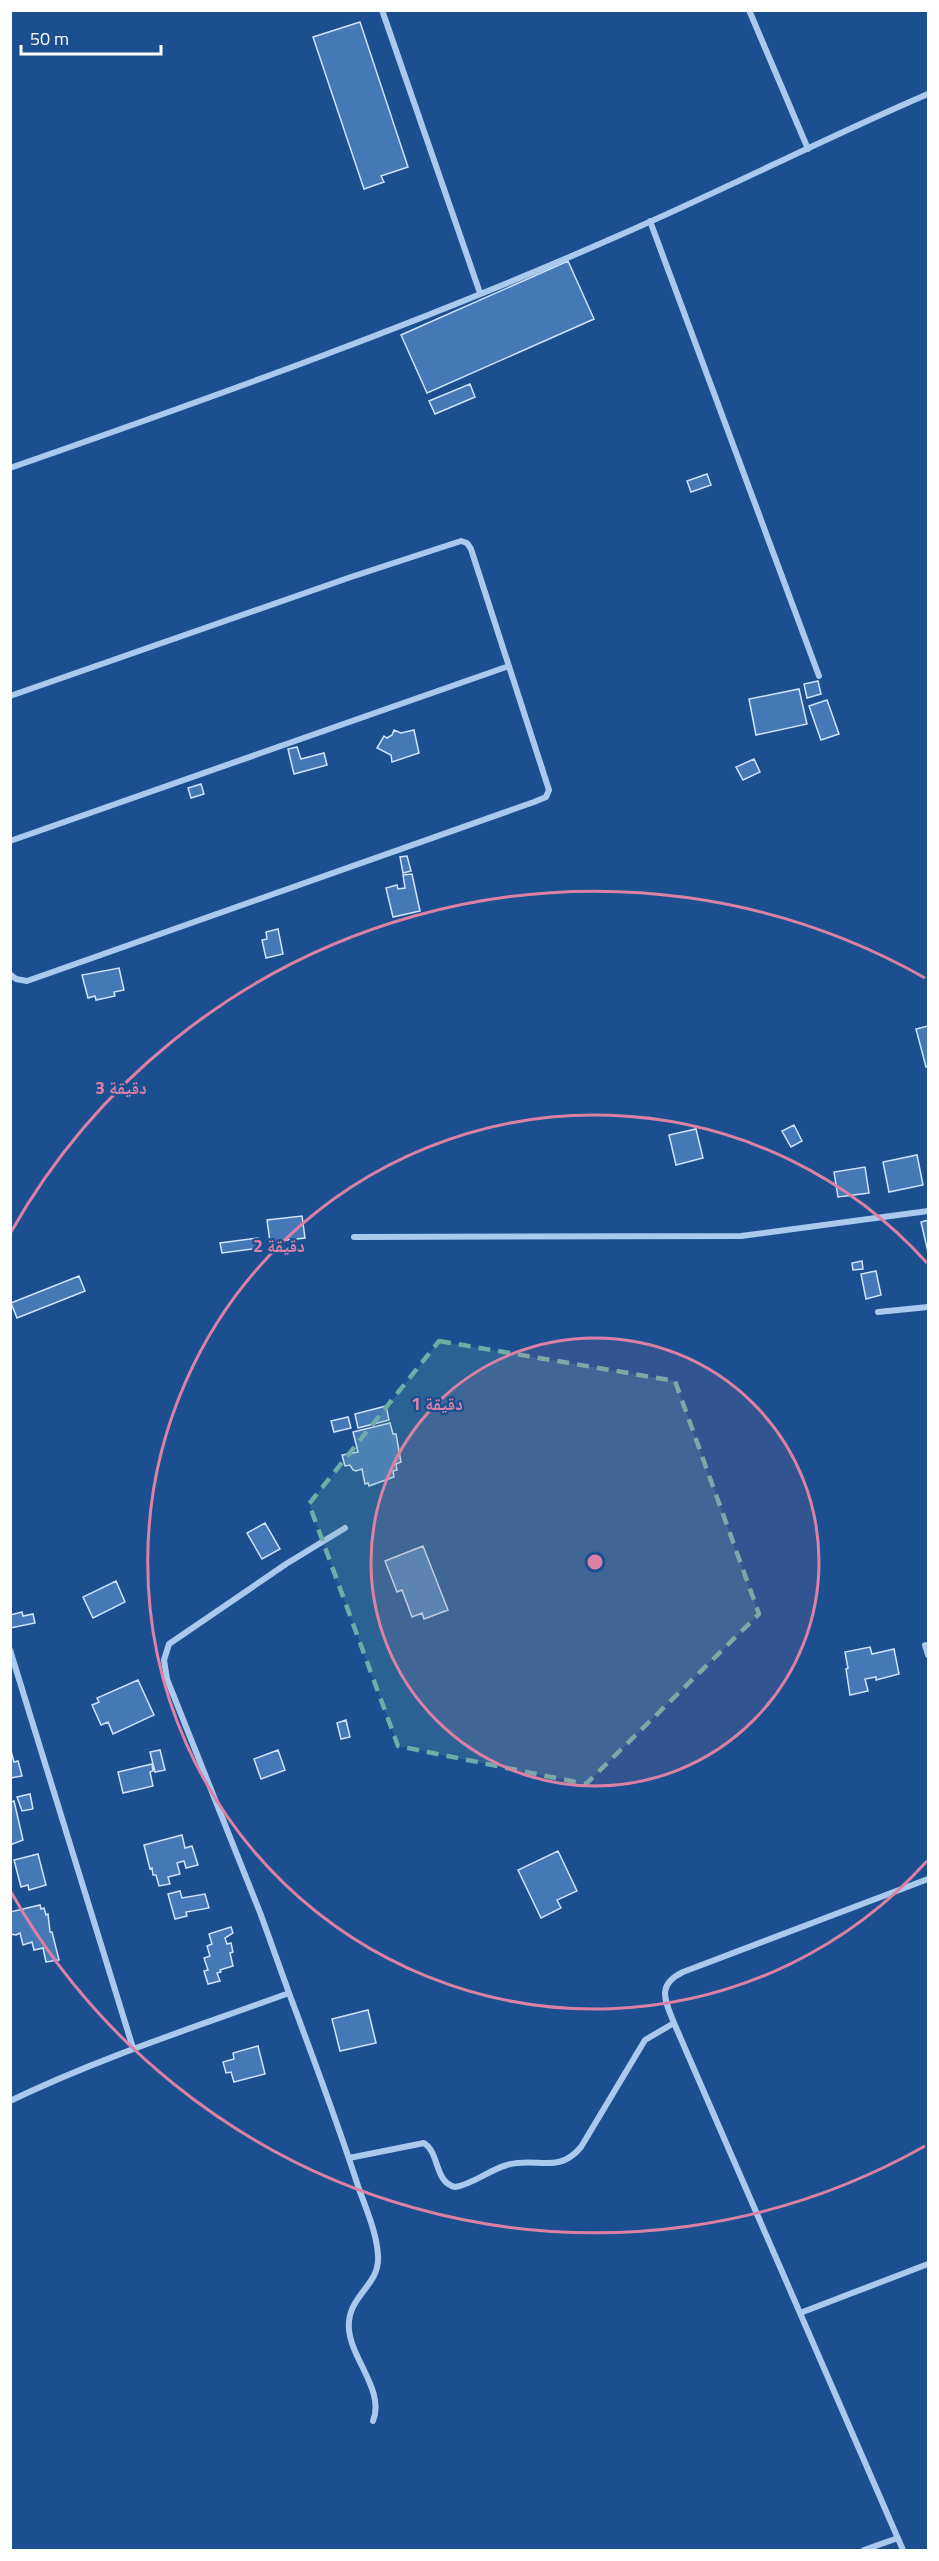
<svg xmlns="http://www.w3.org/2000/svg" width="939" height="2561" font-family="'Titillium Web','Noto Naskh Arabic',sans-serif">
<style>
.building{fill:#4478b7;stroke:#cfe3fa;stroke-width:1.5}
.lines{fill:none;stroke-linecap:round;stroke-linejoin:round}
.minor{stroke:#a9c9ee;stroke-width:6}
.marked{fill:#6fada8;fill-opacity:0.2;stroke:#6fada8;stroke-width:4.5;stroke-dasharray:12 8;stroke-linejoin:round}
.ring{fill:none;stroke:#dd80a5;stroke-width:3}
.centre{fill:#dd80a5;stroke:#1b4f8f;stroke-width:3}
.ring-label{font-size:18px;text-anchor:middle;font-weight:bold;fill:#dd80a5;stroke:#1b4f8f;stroke-width:4.5;stroke-linejoin:round;paint-order:stroke}
</style>
<rect width="100%" height="100%" fill="#1b4f8f"/>
<!-- building -->
<path class="building" d="M 360,22 L 408,167 L 381,176 L 384,182 L 364,189 L 313,37 Z
M 568,261 L 594,319 L 427,393 L 401,335 Z
M 470,384 L 475,397 L 435,414 L 429,401 Z
M 707,474 L 711,485 L 691,492 L 687,481 Z
M 818,681 L 821,694 L 807,698 L 804,684 Z
M 799,689 L 807,724 L 756,735 L 749,699 Z
M 827,700 L 839,734 L 821,740 L 809,706 Z
M 394,730 L 401,733 L 414,730 L 419,753 L 392,762 L 391,755 L 377,748 L 384,736 L 387,738 L 392,735 Z
M 297,747 L 301,759 L 324,753 L 327,765 L 294,774 L 288,749 Z
M 754,759 L 760,772 L 743,780 L 736,767 Z
M 201,784 L 204,794 L 191,798 L 188,788 Z
M 407,856 L 411,871 L 403,873 L 400,857 Z
M 412,874 L 420,911 L 393,917 L 386,888 L 397,885 L 398,889 L 405,888 L 403,875 Z
M 278,929 L 283,954 L 266,958 L 262,940 L 267,939 L 266,932 Z
M 119,968 L 124,990 L 114,992 L 115,996 L 96,1000 L 95,996 L 88,998 L 82,975 Z
M 928,1026 L 928,1066 L 926,1067 L 916,1029 Z
M 794,1125 L 802,1141 L 791,1147 L 782,1131 Z
M 696,1129 L 703,1158 L 676,1165 L 669,1135 Z
M 917,1155 L 923,1185 L 889,1192 L 883,1162 Z
M 865,1167 L 869,1193 L 838,1197 L 834,1172 Z
M 302,1216 L 305,1238 L 270,1242 L 267,1220 Z
M 928,1220 L 928,1252 L 921,1222 Z
M 258,1238 L 260,1248 L 222,1253 L 220,1243 Z
M 862,1261 L 863,1269 L 853,1270 L 852,1263 Z
M 876,1271 L 881,1295 L 866,1299 L 861,1274 Z
M 79,1276 L 85,1291 L 17,1318 L 11,1303 Z
M 386,1406 L 389,1420 L 358,1428 L 355,1414 Z
M 348,1417 L 351,1428 L 334,1432 L 331,1421 Z
M 390,1423 L 393,1434 L 396,1434 L 401,1462 L 396,1464 L 397,1470 L 393,1471 L 394,1477 L 369,1486 L 368,1483 L 365,1484 L 362,1469 L 356,1471 L 353,1470 L 350,1465 L 345,1466 L 342,1455 L 358,1452 L 353,1432 Z
M 265,1523 L 280,1549 L 262,1559 L 247,1533 Z
M 423,1546 L 448,1610 L 424,1619 L 422,1613 L 412,1617 L 402,1590 L 397,1592 L 385,1561 Z
M 116,1581 L 125,1602 L 93,1618 L 83,1597 Z
M 22,1612 L 23,1616 L 33,1614 L 35,1623 L 10,1628 L 10,1615 Z
M 870,1647 L 872,1654 L 894,1649 L 899,1674 L 876,1680 L 876,1677 L 865,1679 L 868,1691 L 850,1695 L 846,1669 L 848,1668 L 845,1652 Z
M 138,1680 L 154,1715 L 113,1734 L 108,1722 L 101,1725 L 92,1705 L 99,1702 L 97,1698 Z
M 346,1720 L 350,1737 L 341,1739 L 337,1723 Z
M 10,1747 L 14,1762 L 18,1761 L 22,1776 L 10,1778 Z
M 160,1750 L 165,1770 L 155,1772 L 150,1752 Z
M 278,1750 L 285,1770 L 261,1779 L 254,1759 Z
M 152,1764 L 153,1771 L 150,1772 L 153,1786 L 123,1793 L 118,1772 Z
M 30,1794 L 33,1809 L 22,1811 L 17,1797 Z
M 14,1801 L 23,1840 L 10,1845 L 10,1802 Z
M 182,1835 L 185,1848 L 192,1846 L 198,1865 L 186,1868 L 184,1861 L 177,1863 L 180,1874 L 168,1877 L 170,1884 L 159,1886 L 156,1875 L 153,1875 L 152,1868 L 150,1869 L 144,1845 Z
M 558,1851 L 577,1891 L 557,1900 L 561,1908 L 541,1918 L 518,1870 Z
M 38,1854 L 46,1885 L 29,1890 L 28,1885 L 21,1887 L 14,1860 Z
M 180,1891 L 182,1898 L 205,1894 L 209,1908 L 186,1912 L 187,1916 L 175,1919 L 168,1894 Z
M 40,1905 L 41,1909 L 44,1908 L 46,1915 L 48,1914 L 50,1932 L 52,1932 L 59,1960 L 46,1962 L 43,1948 L 34,1950 L 32,1942 L 23,1945 L 20,1933 L 16,1935 L 10,1934 L 10,1912 Z
M 231,1927 L 233,1933 L 225,1938 L 227,1944 L 231,1943 L 233,1952 L 230,1953 L 233,1966 L 220,1970 L 221,1972 L 217,1973 L 220,1981 L 208,1984 L 204,1971 L 208,1970 L 204,1958 L 210,1956 L 207,1946 L 212,1944 L 209,1934 Z
M 368,2010 L 376,2043 L 340,2051 L 332,2019 Z
M 258,2046 L 265,2074 L 234,2082 L 231,2072 L 226,2073 L 223,2062 L 234,2059 L 233,2053 Z"/>
<g class="lines">
<!-- minor -->
<path class="minor" d="M 382,10 L 480,293
M 749,10 L 808,149
M 650,221 L 819,676
M 10,468 C 216,396 421,323 620,235 C 724,190 825,138 928,94
M 10,696 L 351,577 L 461,541 L 467,543 L 471,549 L 549,790 L 546,797 L 534,802 L 27,981 L 16,979 L 10,974
M 10,841 L 509,666
M 354,1237 L 741,1236 L 928,1211
M 878,1312 L 928,1307
M 925,1645 L 928,1655
M 10,1650 L 133,2048
M 289,1993 C 313,2057 337,2121 358,2186 C 366,2209 377,2233 378,2256 C 380,2287 346,2295 349,2330 C 352,2360 385,2391 373,2421
M 10,2101 C 101,2057 196,2027 289,1993 L 261,1915 L 167,1679 L 164,1660 L 169,1644 L 286,1564 L 345,1528
M 349,2158 L 424,2143 C 440,2153 434,2182 455,2187 C 473,2184 489,2170 507,2165 C 536,2156 558,2175 581,2147 L 645,2040 L 674,2023
M 800,2313 L 928,2264
M 864,2550 L 898,2538
M 903,2550 L 674,2023 C 665,2000 656,1985 683,1972 L 928,1879"/>
</g>
<!-- marked area -->
<path class="marked" d="M 439,1341 L 675,1381 L 759,1614 L 586,1784 L 398,1746 L 309,1504 Z"/>
<!-- distance rings -->
<circle cx="595" cy="1562" r="224" fill="#dd80a5" fill-opacity=".12"/>
<g class="ring">
<circle cx="595" cy="1562" r="224"/>
<path d="M927 1861A447 447 0 1 1 927 1263"/>
<path d="M925 2146A671 671 0 0 1 11 1892M11 1232A671 671 0 0 1 925 978"/>
</g>
<circle cx="595" cy="1562" r="9" class="centre"/>
<g class="ring-label">
<text x="121" y="1094">3 دقيقة</text>
<text x="279" y="1252">2 دقيقة</text>
<text x="437" y="1410">1 دقيقة</text>
</g>
<!-- border -->
<rect width="939" height="2561" fill="none" stroke="#ffffff" stroke-width="24"/>
<!-- scale -->
<path d="M21 45v9h140v-9" fill="none" stroke="#ffffff" stroke-width="3"/>
<text x="30" y="45" font-size="18" fill="#ffffff" stroke="#1b4f8f" stroke-width="4.5" paint-order="stroke">50 m</text>
</svg>
